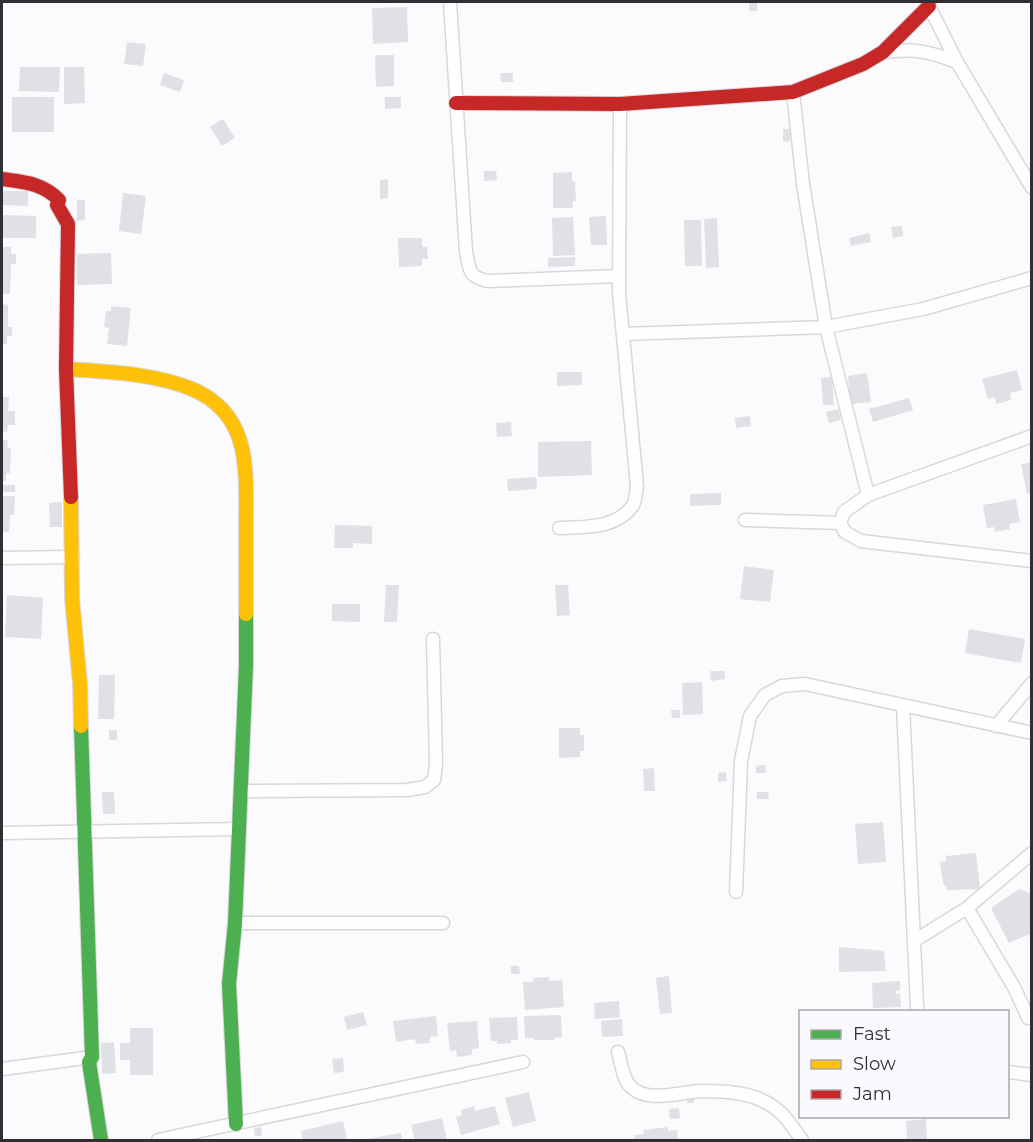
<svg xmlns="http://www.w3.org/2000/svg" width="1033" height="1142" font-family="Montserrat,sans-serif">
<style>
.building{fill:#dfe1e5}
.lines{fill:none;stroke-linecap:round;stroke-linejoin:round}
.street-casing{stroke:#d9d7dc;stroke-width:15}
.fast-casing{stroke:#d9d7dc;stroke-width:16}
.slow-casing{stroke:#d9d7dc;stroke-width:16}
.jam-casing{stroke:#d9d7dc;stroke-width:16}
.street{stroke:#fefeff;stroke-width:12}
.fast{stroke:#4caf50;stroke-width:14}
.slow{stroke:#ffc107;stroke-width:14}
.jam{stroke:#c62828;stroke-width:14}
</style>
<rect width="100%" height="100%" fill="#fbfafc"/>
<!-- building -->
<path class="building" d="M 749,2 L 757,2 L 757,11 L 749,11 Z
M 407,7 L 408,42 L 373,44 L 372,8 Z
M 127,42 L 146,44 L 143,66 L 124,64 Z
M 375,55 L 394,55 L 394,86 L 376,87 Z
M 20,67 L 60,67 L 59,92 L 19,91 Z
M 64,67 L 84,67 L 85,103 L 64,104 Z
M 164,73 L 184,80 L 180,92 L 160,85 Z
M 500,73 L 513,73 L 513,82 L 501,82 Z
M 12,97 L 54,97 L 54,132 L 12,132 Z
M 385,97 L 401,97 L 401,108 L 385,109 Z
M 223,119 L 235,138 L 222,146 L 210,127 Z
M 783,129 L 790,129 L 790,142 L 783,141 Z
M 484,171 L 496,171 L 497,180 L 484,181 Z
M 572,172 L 572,181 L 575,181 L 576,201 L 573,201 L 573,208 L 553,208 L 553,173 Z
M 388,179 L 388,198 L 380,199 L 380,180 Z
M 2,191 L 28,191 L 28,206 L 2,205 Z
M 123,193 L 146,196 L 141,234 L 119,231 Z
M 77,200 L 85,200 L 85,220 L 77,221 Z
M 2,215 L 36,216 L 36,238 L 2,238 Z
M 606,216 L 607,245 L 591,245 L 589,217 Z
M 573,217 L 575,255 L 553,256 L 552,218 Z
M 717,218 L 719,267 L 706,268 L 704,219 Z
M 684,220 L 701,220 L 702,266 L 685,266 Z
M 902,226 L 903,236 L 893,238 L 891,227 Z
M 869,233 L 871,242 L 851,246 L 849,238 Z
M 398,238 L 422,238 L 422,247 L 427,247 L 428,259 L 422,259 L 422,266 L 399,267 Z
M 2,247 L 11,247 L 11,254 L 16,254 L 16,264 L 11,264 L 10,294 L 2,294 Z
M 111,253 L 112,284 L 77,285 L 77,254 Z
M 575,257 L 575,266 L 548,267 L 548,258 Z
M 2,304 L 8,305 L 8,327 L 12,327 L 12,336 L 7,336 L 7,344 L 2,344 Z
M 111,306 L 131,308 L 127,346 L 107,344 L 109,328 L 104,327 L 106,311 L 111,311 Z
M 1017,370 L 1022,390 L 1010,393 L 1011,400 L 996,404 L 995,397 L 988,399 L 982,379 Z
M 557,372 L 582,372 L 582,385 L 557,386 Z
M 867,373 L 871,402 L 851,404 L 848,376 Z
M 832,377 L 834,405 L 823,405 L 821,378 Z
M 2,397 L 9,397 L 8,411 L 15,411 L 15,425 L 8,425 L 7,432 L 2,431 Z
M 909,398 L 913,410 L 873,422 L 869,409 Z
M 838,409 L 841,420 L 829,423 L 826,412 Z
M 750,416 L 751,426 L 736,428 L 735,418 Z
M 511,422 L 512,436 L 497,437 L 496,423 Z
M 2,440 L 8,440 L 7,447 L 11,448 L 10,473 L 6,473 L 6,481 L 2,481 Z
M 591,441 L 592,475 L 538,477 L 538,442 Z
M 1032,462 L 1032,493 L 1027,494 L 1021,464 Z
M 536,477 L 537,489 L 508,491 L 507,479 Z
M 2,485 L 15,485 L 15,492 L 2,492 Z
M 721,493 L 721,505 L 690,506 L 690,494 Z
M 2,496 L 15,496 L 14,515 L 10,515 L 9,532 L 2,532 Z
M 1016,499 L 1020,522 L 1009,524 L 1010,529 L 995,532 L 994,527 L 987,528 L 983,505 Z
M 62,502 L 62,527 L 50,527 L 49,503 Z
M 335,525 L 372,526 L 372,544 L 353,543 L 353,548 L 334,548 Z
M 744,566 L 774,570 L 770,602 L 740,599 Z
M 386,585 L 399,585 L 397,622 L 384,622 Z
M 555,585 L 568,585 L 570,615 L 557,616 Z
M 7,595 L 43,598 L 41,639 L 5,637 Z
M 332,604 L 360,604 L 360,622 L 332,621 Z
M 969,629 L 1025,639 L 1021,663 L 965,653 Z
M 710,671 L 725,671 L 725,679 L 711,681 Z
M 99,675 L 115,675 L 114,719 L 98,719 Z
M 702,682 L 703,714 L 683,715 L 682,683 Z
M 671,710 L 680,710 L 680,718 L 672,718 Z
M 559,728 L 580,728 L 580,735 L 584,735 L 584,751 L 580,751 L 580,757 L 559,758 Z
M 109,730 L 117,730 L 117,740 L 109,740 Z
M 765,765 L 766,773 L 756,773 L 756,766 Z
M 654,768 L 655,791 L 644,791 L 643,769 Z
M 726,772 L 727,781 L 718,782 L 718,773 Z
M 102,792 L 114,792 L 115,814 L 103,814 Z
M 757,792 L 768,792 L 769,799 L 757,799 Z
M 883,822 L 886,862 L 858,864 L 855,824 Z
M 976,853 L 980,889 L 948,890 L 943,883 L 940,862 L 946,861 L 946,856 Z
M 1019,889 L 1032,894 L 1032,933 L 1009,943 L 991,908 Z
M 839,947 L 884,951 L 886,971 L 839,972 Z
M 511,966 L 519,966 L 520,974 L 511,974 Z
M 669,976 L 672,1013 L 660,1014 L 656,978 Z
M 549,977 L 549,981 L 562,980 L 564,1007 L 525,1010 L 523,982 L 533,982 L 533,978 Z
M 900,981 L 900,990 L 896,991 L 896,994 L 900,994 L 901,1007 L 873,1008 L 872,983 Z
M 619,1001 L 620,1017 L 595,1019 L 594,1003 Z
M 363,1012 L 367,1025 L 347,1030 L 344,1017 Z
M 561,1015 L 562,1037 L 554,1038 L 554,1040 L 534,1040 L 534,1038 L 525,1038 L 524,1016 Z
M 436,1016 L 438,1036 L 430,1037 L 430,1043 L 416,1044 L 415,1039 L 396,1042 L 393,1021 Z
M 517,1017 L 518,1040 L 511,1040 L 511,1043 L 497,1044 L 497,1041 L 491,1041 L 489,1018 Z
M 622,1019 L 623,1036 L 602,1037 L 601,1021 Z
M 477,1021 L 479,1048 L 472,1049 L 472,1055 L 457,1057 L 456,1050 L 450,1051 L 447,1023 Z
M 130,1028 L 153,1028 L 153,1075 L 130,1075 L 130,1060 L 120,1060 L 120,1043 L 130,1043 Z
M 114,1042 L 116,1073 L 102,1074 L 101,1043 Z
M 343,1058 L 344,1072 L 334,1073 L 332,1059 Z
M 529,1092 L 536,1121 L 513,1127 L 505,1098 Z
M 687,1095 L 694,1095 L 694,1103 L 687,1103 Z
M 474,1106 L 475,1111 L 495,1106 L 500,1124 L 461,1135 L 456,1117 L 462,1115 L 461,1110 Z
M 679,1108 L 680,1118 L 670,1119 L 669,1109 Z
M 442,1118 L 447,1140 L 415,1140 L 411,1125 Z
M 926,1119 L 927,1140 L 907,1140 L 906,1121 Z
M 343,1121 L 347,1140 L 303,1140 L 301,1131 Z
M 261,1127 L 262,1136 L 255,1136 L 254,1128 Z
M 668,1127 L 668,1131 L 677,1130 L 678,1140 L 635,1140 L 634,1135 L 644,1134 L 643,1130 Z
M 401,1133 L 402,1140 L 365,1140 L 365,1139 Z"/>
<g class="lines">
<!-- street casing -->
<g class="street-casing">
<path id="street" d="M 450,2 L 466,252 C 470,270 468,277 488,281 L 619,276
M 929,2 L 929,6 L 957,62 L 1032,188
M 883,52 C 915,48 927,51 957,62
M 793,92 L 803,184 L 826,327 L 868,495
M 624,334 L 826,327 L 923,309 L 1032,278
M 1032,436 L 868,495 L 844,512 L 840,523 L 845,532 L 861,541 L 1032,561
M 745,520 L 840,523
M 559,528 C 584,527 617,529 633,505 C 636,500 636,492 637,486 L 619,293 L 620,104
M 2,558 L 73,557
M 903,706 L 917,1006 L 918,1012
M 996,726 L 1032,683
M 241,791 L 407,790 L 425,787 L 434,780 L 436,764 L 433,639
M 2,833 L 239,829
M 736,892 L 741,761 L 750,716 L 765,695 L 782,686 L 805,684 L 1032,733
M 235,923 L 443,923
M 914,941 L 967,908
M 1028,1018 L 1015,989 L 967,908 L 1032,853
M 618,1052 C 621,1062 623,1079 630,1086 C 647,1104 679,1092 701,1091 C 725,1091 752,1092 772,1106 C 785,1114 793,1128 802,1140
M 2,1069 L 92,1057
M 1008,1072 L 1032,1075
M 158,1140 L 523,1062"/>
</g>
<!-- fast casing -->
<g class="fast-casing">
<path id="fast" d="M 81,726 L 92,1057 L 89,1062 L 101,1140
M 236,1124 L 229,984 L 235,923 L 246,666 L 246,614"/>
</g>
<!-- slow casing -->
<g class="slow-casing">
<path id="slow" d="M 66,369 C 108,372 152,373 192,389 C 251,414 246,469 246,522 C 246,553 246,583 246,614
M 71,497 L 72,598 L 80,684 L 81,726"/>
</g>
<!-- jam casing -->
<g class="jam-casing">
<path id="jam" d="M 456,103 L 620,104 L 793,92 L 863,64 L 883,52 L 929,6
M 2,179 C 24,182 43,183 59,200 L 57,205 L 68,224 L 66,369 L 71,497"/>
</g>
<!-- street -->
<use href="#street" class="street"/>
<!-- fast -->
<use href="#fast" class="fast"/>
<!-- slow -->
<use href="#slow" class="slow"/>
<!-- jam -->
<use href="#jam" class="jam"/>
</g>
<!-- border -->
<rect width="1033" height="1142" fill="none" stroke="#312e36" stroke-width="6"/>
<!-- legend -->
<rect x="799" y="1010" width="210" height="108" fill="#faf9fd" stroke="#aaa8ad" stroke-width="1.5"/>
<rect x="811" y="1030" width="30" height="9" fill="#4caf50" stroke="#aaa8ad" stroke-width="1.5"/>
<text x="853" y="1040" font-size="18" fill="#312e36">Fast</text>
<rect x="811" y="1060" width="30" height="9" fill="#ffc107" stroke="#aaa8ad" stroke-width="1.5"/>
<text x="853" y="1070" font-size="18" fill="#312e36">Slow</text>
<rect x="811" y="1090" width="30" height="9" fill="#c62828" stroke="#aaa8ad" stroke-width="1.5"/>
<text x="853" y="1100" font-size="18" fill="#312e36">Jam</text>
</svg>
